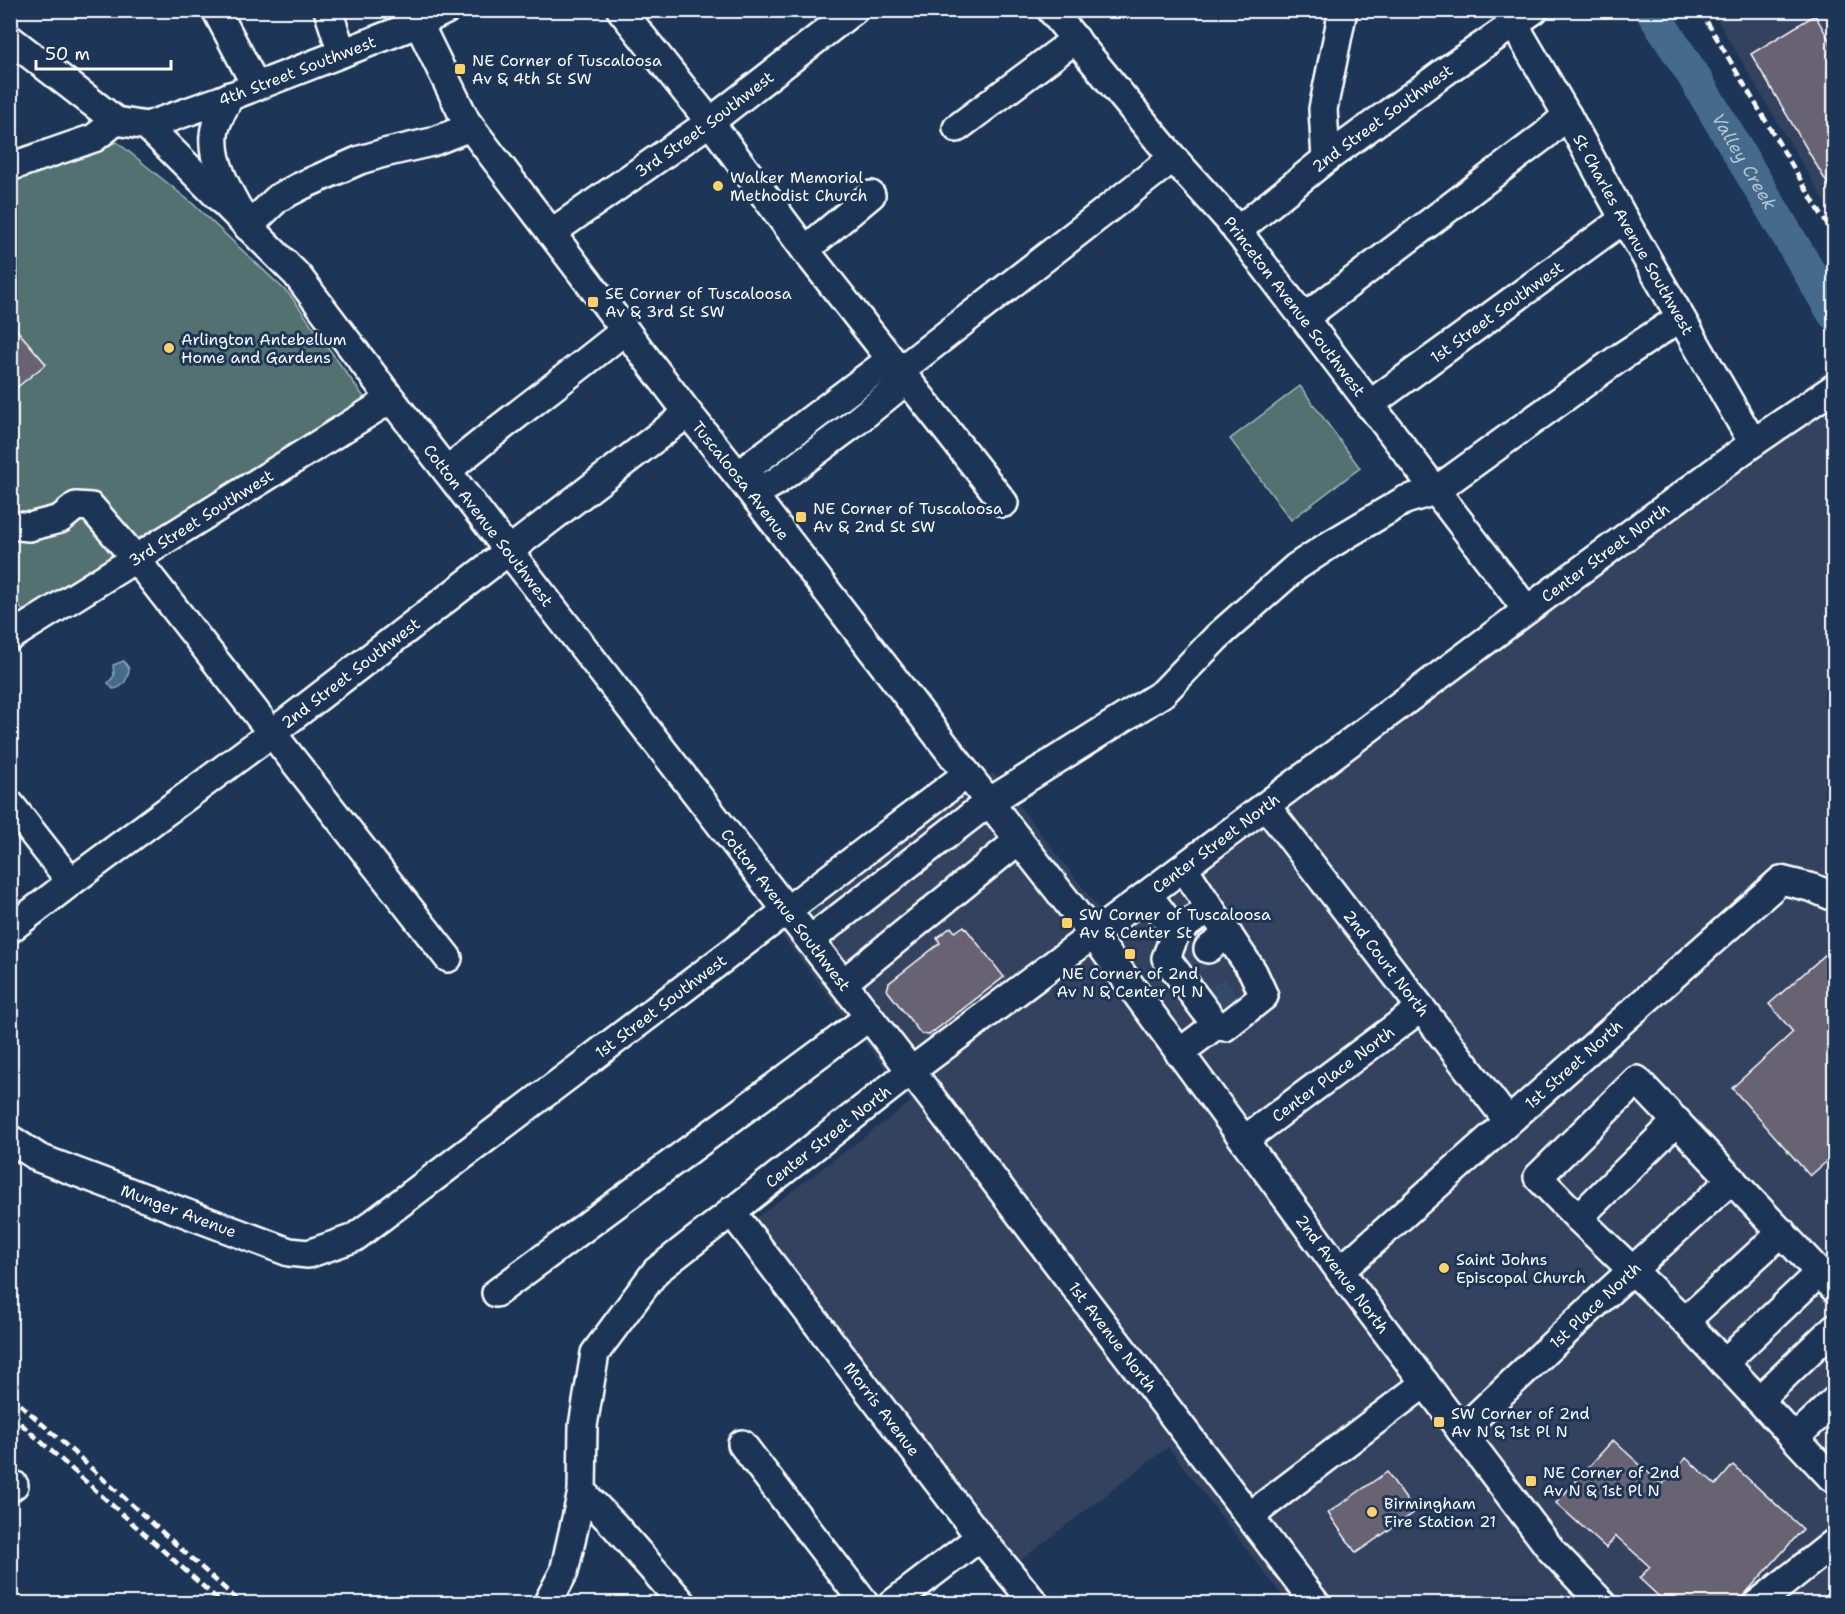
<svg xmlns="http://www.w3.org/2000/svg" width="1845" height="1614" font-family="'Shantell Sans',sans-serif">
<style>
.built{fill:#33435f}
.green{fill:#527170;stroke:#a8b8b8;stroke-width:1.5}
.water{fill:#446b8c;stroke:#8fa6ba;stroke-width:1.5}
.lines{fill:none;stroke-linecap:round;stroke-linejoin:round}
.river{stroke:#446b8c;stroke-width:33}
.building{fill:#676373;stroke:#fff;stroke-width:1.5}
.minor-tunnel{stroke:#344968;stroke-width:27;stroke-dasharray:27 14;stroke-linecap:butt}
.minor-casing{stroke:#fff;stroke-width:32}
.minor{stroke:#1d3557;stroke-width:27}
.rail{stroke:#fff;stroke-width:4.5;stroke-dasharray:9 4.5;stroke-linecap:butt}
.poi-dot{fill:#ffd166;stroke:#1d3557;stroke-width:2}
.labels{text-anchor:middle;stroke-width:6;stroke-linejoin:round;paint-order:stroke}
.poi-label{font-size:16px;fill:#fff;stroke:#1d3557;text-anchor:start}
.street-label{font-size:16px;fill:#fff;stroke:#1d3557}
.water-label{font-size:18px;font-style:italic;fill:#b4c4d1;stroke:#1d3557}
</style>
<rect width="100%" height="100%" fill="#1d3557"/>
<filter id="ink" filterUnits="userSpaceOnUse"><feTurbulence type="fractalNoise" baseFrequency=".0167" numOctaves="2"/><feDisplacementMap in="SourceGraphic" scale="12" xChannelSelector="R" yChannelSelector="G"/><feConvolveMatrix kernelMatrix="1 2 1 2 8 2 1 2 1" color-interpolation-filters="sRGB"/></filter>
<g filter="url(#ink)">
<!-- built -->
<path class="built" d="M 1712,11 L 1834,11 L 1834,218 Z
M 1834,365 L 1834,1603 L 1288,1603 L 1168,1447 L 1020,1561 L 752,1221 L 911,1102 L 782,936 L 993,772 L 1101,911 Z"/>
<!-- green -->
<path class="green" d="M 117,142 L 192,203 L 290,295 L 366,400 L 28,617 L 11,596 L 11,180 Z
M 1300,386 L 1360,468 L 1291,520 L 1230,439 Z"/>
<!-- water -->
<path class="water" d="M 124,661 L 129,669 C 128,679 123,688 113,689 L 108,683 L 114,676 L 113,665 Z"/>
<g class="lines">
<!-- river -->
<path class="river" id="s1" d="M 1651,10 L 1693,75 L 1834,314"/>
</g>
<!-- building -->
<path class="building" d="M 1815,15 L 1834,48 L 1834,195 L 1751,54 Z
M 10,322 L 46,364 L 10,393 Z
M 964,926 L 1004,977 L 929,1035 L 921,1034 L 887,990 L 889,983 L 940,943 L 937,938 L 951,927 L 955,932 Z
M 1834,947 L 1834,1155 L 1810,1176 L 1732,1088 L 1793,1032 L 1769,1004 Z
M 1613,1440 L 1662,1485 L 1686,1458 L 1716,1485 L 1733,1465 L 1803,1529 L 1736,1604 L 1667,1604 L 1639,1578 L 1650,1567 L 1616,1536 L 1606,1548 L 1556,1503 Z
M 1387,1472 L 1415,1512 L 1356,1553 L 1328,1513 Z"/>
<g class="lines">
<!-- minor-tunnel -->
<path class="minor-tunnel" d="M 1182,969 L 1208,949
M 1210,1005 L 1235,986"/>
<!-- minor casing -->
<g class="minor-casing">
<g id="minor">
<path d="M 216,10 L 256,86"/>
<path d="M 328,10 L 342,53"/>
<path id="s2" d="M 412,10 L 466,121 L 688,413 L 748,488 L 967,774 L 1094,936 L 1340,1271 L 1552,1551 L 1603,1604"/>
<path d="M 621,10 L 710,122 L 805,250 L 1004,503"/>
<path id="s3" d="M 1051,10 L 1173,158 L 1229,220 L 1527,610"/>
<path id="s4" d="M 1514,24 L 1567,115 L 1624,219 L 1753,443"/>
<path id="s5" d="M 10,39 L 116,121 L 147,126 L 297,275 L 391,399 L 911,1071 L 1316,1604"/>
<path d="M 230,96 C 224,109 215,121 214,135 C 211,167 234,200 248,227 L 278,198 L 301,186 L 360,160 L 384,153 L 432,142 L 470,127"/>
<path id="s6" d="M 147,126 L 221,100 L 417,24 L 446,10"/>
<path d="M 957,128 L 1076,39"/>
<path d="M 1326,159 L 1323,109 L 1343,10"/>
<path d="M 10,167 L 94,138 L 116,121"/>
<path id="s7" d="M 1237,231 L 1326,159 L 1450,68 L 1534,10"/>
<path id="s8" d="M 551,233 L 710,122 L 854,10"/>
<path d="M 805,250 L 871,195"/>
<path d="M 1304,318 L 1545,135 L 1567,115"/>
<path d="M 901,370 L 883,365 L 751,465 L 748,488 L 763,489 L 777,481 L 852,425 L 897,388 L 901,370 L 1173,158"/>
<path id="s9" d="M 1369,405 L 1624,219"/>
<path d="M 447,471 C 505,422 567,378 625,330"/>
<path d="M 10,525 L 29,527 L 60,519 L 76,506 L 91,507 L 135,558 L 448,958"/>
<path id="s10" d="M 10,637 L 391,399"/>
<path d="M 10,804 L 71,882"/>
<path id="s11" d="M 1266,806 L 1508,1121"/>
<path d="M 1184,868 L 1210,908"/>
<path d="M 1148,895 L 1176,932"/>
<path id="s12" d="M 10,929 L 71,882 L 272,733 L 688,413"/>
<path d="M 810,940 L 989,802 L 1163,693 L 1217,637 L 1296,567 L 1331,544 L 1405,500 L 1435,491 L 1622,356 L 1680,318"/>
<path d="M 1208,949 L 1228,934"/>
<path d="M 843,983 L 1019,840"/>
<path d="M 1179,1053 L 1216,1025 L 1225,1027 L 1264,996 L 1253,972 L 1210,908 L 1176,932 L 1166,958 L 1216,1025"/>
<path d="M 1677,1121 L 1578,1218 L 1538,1177 L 1637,1080 L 1834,1288"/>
<path id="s13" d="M 10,1139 L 39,1158 L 289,1252 L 308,1254 L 354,1238 L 967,774"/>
<path id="s14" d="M 1244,1140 L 1421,1008"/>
<path id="s15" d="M 731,1211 L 980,1537 L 1035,1604"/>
<path d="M 1578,1218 L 1685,1321"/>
<path d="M 1782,1232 L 1685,1321 L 1831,1477 L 1834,1474"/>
<path id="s16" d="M 1340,1271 L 1781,880 L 1813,888 L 1834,897"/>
<path d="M 496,1293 L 869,1017"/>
<path d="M 1724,1363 L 1820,1272"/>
<path d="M 1759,1400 L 1834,1328"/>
<path id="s17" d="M 1461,1431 L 1602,1298 L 1732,1179"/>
<path d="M 1795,1438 L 1834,1401"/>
<path d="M 742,1444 L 865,1604"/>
<path d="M 10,1488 L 14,1485"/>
<path d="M 582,1492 L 615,1526 L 683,1604"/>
<path d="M 1250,1516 L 1425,1383"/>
<path id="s18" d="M 547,1604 L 564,1572 L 582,1492 L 583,1426 L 595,1353 L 656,1271 L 911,1071 L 1527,610 L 1753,443 L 1834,388"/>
<path d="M 892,1604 L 980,1537"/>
<path d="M 1757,1604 L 1834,1543"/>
</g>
</g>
<!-- minor -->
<use href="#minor" class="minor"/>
<!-- rail -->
<path class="rail" d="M 1700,10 L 1834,236
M 10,1395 L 242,1604
M 10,1414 L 223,1604"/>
</g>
</g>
<!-- markers -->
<g class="poi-dot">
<rect x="454" y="63" width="12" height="12" rx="3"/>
<circle cx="718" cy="186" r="6"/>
<rect x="587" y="296" width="12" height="12" rx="3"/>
<circle cx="169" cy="348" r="6"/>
<rect x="795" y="511" width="12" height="12" rx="3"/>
<rect x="1061" y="917" width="12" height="12" rx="3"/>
<rect x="1124" y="948" width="12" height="12" rx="3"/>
<circle cx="1444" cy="1268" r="6"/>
<rect x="1433" y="1416" width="12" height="12" rx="3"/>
<rect x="1525" y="1475" width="12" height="12" rx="3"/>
<circle cx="1372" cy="1512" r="6"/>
</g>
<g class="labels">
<!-- poi labels -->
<g class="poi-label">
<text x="472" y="66">NE Corner of Tuscaloosa<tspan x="472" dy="18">Av &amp; 4th St SW</tspan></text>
<text x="730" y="183">Walker Memorial<tspan x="730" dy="18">Methodist Church</tspan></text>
<text x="605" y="299">SE Corner of Tuscaloosa<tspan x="605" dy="18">Av &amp; 3rd St SW</tspan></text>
<text x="181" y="345">Arlington Antebellum<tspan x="181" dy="18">Home and Gardens</tspan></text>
<text x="813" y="514">NE Corner of Tuscaloosa<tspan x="813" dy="18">Av &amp; 2nd St SW</tspan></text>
<text x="1079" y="920">SW Corner of Tuscaloosa<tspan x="1079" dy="18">Av &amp; Center St</tspan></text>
<text x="1130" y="979" text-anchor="middle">NE Corner of 2nd<tspan x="1130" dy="18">Av N &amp; Center Pl N</tspan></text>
<text x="1456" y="1265">Saint Johns<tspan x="1456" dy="18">Episcopal Church</tspan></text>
<text x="1451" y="1419">SW Corner of 2nd<tspan x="1451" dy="18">Av N &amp; 1st Pl N</tspan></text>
<text x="1543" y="1478">NE Corner of 2nd<tspan x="1543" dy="18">Av N &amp; 1st Pl N</tspan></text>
<text x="1384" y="1509">Birmingham<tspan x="1384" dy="18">Fire Station 21</tspan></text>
</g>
<!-- street labels -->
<g class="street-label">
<text dy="6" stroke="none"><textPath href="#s6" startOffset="160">4th Street Southwest</textPath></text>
<text dy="6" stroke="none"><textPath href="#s7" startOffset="184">2nd Street Southwest</textPath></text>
<text dy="6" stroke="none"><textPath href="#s8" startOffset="188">3rd Street Southwest</textPath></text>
<text dy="6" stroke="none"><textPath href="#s4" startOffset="242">St Charles Avenue Southwest</textPath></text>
<text dy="6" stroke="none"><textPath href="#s3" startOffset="384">Princeton Avenue Southwest</textPath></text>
<text dy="6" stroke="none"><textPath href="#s9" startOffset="158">1st Street Southwest</textPath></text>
<text dy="6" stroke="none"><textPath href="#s2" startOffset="576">Tuscaloosa Avenue</textPath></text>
<text dy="6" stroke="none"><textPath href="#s10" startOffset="225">3rd Street Southwest</textPath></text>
<text dy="6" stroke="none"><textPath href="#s5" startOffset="692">Cotton Avenue Southwest</textPath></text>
<text dy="6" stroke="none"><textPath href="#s18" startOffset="1551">Center Street North</textPath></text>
<text dy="6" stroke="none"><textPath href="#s12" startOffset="426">2nd Street Southwest</textPath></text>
<text dy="6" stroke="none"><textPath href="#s18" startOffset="1065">Center Street North</textPath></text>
<text dy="6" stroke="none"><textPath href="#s5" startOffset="1178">Cotton Avenue Southwest</textPath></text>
<text dy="6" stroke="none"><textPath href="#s11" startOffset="198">2nd Court North</textPath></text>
<text dy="6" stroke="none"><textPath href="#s13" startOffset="754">1st Street Southwest</textPath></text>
<text dy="6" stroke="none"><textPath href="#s16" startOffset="312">1st Street North</textPath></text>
<text dy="6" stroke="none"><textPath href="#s14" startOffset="111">Center Place North</textPath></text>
<text dy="6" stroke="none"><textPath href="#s18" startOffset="579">Center Street North</textPath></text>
<text dy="6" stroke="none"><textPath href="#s13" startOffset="184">Munger Avenue</textPath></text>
<text dy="6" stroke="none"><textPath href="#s2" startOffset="1572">2nd Avenue North</textPath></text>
<text dy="6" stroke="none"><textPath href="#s17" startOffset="184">1st Place North</textPath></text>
<text dy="6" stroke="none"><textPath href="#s5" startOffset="1716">1st Avenue North</textPath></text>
<text dy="6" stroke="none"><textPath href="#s15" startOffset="249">Morris Avenue</textPath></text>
</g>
<!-- water labels -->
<g class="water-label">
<text dy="6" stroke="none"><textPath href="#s1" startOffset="178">Valley Creek</textPath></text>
</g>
</g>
<!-- margin -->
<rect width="1845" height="1614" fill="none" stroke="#1d3557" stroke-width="36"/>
<rect x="18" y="18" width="1809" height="1578" fill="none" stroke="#fff" stroke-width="2" filter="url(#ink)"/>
<!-- scale -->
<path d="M36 60v9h135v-9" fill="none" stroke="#ffffff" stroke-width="3"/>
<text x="45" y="60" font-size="18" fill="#ffffff" stroke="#1d3557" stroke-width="4.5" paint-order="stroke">50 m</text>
</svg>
